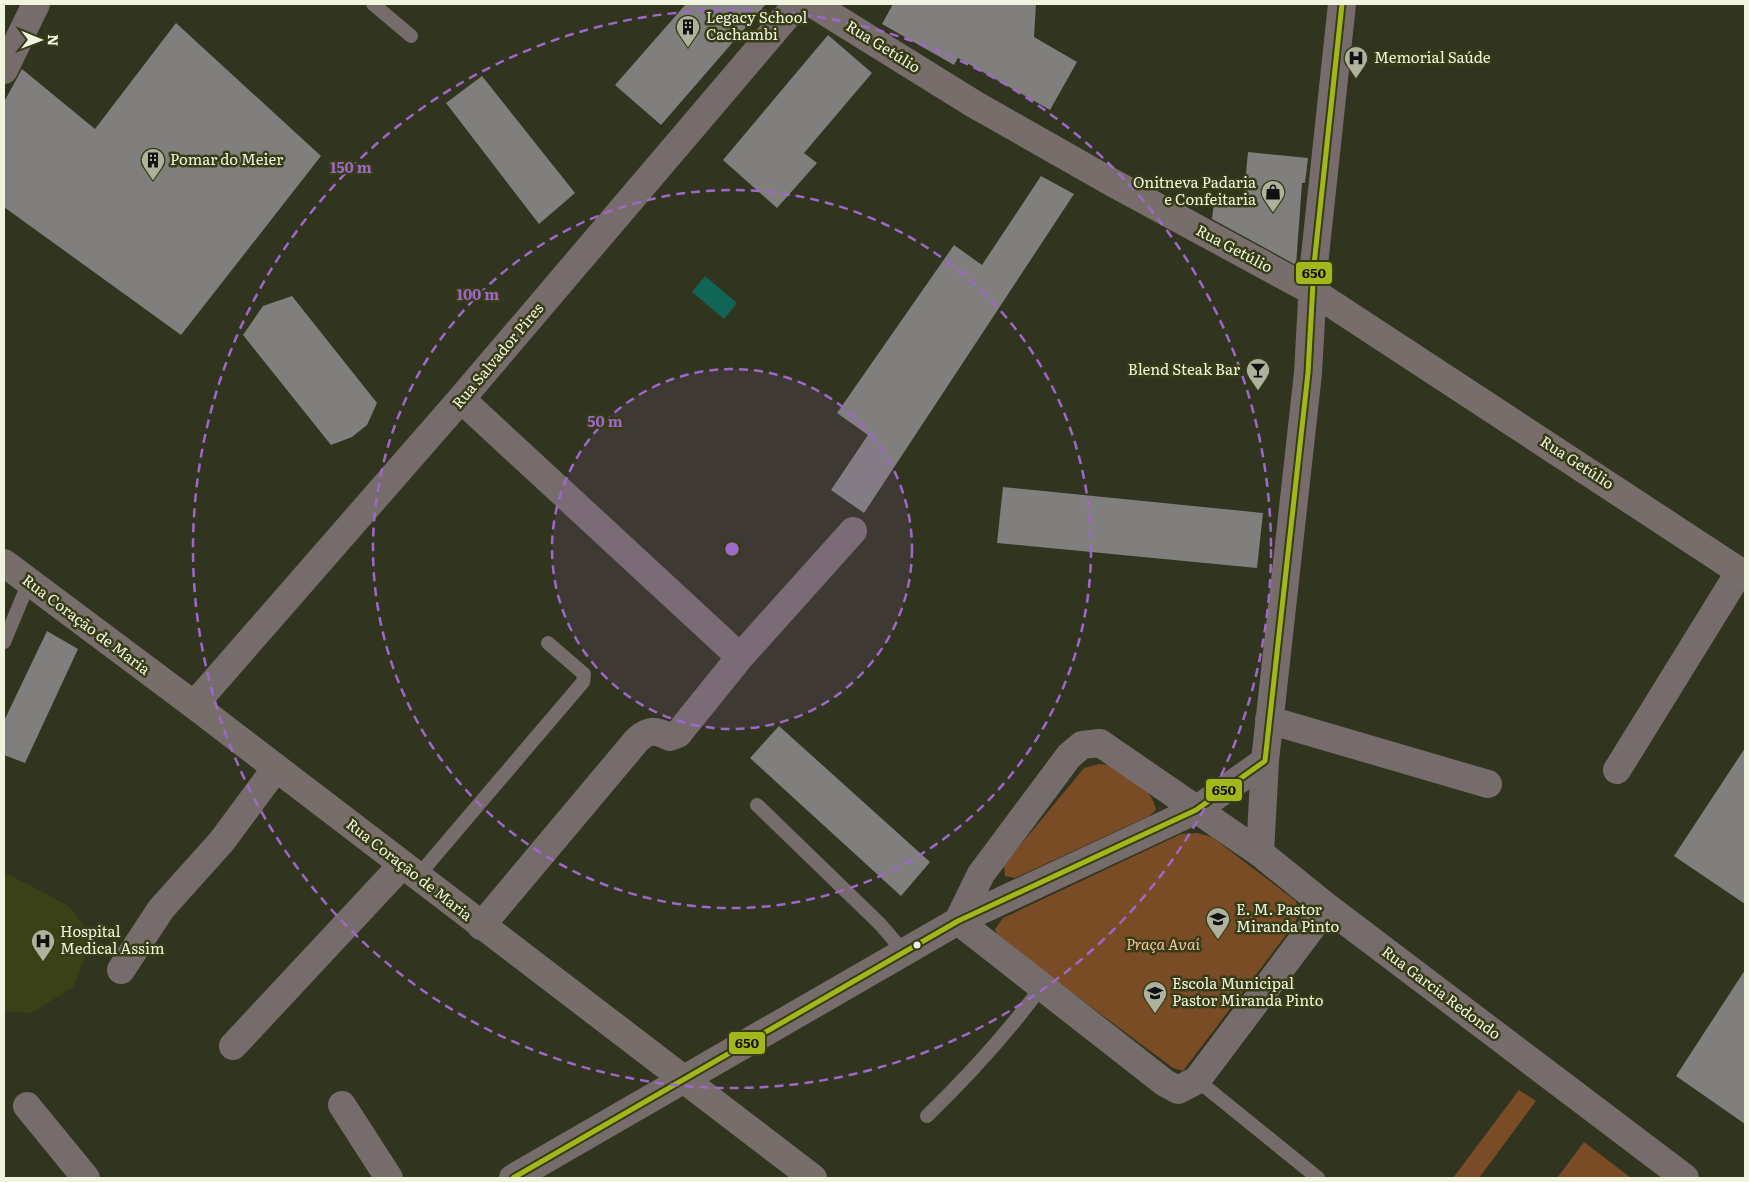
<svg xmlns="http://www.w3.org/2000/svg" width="1749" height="1182" font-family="Literata,serif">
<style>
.built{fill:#3b4116}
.green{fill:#7a4c26}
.water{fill:#106554}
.building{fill:#807f7d}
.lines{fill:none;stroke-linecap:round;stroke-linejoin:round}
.lane{stroke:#766c6c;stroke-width:14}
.street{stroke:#766c6c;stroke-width:28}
.secondary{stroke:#776e6c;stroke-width:28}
.bus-1-casing{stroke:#373c17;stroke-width:9}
.bus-1{stroke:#a2b719;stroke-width:5}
.ring{fill:none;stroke:#9e68c9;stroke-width:2.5;stroke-dasharray:9 6}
.bus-dot{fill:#f1f5e0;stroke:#373c17;stroke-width:2}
.labels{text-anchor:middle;stroke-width:5;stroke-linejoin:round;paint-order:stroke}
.poi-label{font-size:15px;fill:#f1f5e0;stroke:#373c17;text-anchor:start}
.street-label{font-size:15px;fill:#f1f5e0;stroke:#373c17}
.park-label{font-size:15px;font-style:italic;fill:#f7c19a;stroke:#373c17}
.centre{fill:#9e68c9;stroke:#373c17;stroke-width:2.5}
.ring-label{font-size:15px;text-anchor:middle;font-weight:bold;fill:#9e68c9;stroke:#373c17;stroke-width:5;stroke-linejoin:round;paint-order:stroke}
.line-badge{stroke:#373c17;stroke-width:2}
.pale-badge-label{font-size:14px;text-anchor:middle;font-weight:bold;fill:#111}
</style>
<rect width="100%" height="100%" fill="#31341f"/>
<!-- built -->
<path class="built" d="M 4,872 L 69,906 L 93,938 L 73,987 L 32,1013 L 4,1011 Z"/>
<!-- green -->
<path class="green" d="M 1099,764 C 1121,765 1152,787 1156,810 L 1149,816 L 1015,878 L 1005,876 L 1004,865 L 1084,768 Z
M 1197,833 L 1212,837 L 1296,901 L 1299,913 L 1295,923 L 1183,1071 L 1173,1068 L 1023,956 L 998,938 L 995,929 L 1003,918 L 1181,834 Z
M 1519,1090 L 1536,1101 L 1479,1178 L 1453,1178 Z
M 1584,1142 L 1631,1178 L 1557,1178 Z"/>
<!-- water -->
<path class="water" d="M 705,276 L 737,303 L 724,319 L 692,292 Z"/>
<!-- building -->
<path class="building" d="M 686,4 L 766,4 L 661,125 L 615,85 Z
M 893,4 L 1036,4 L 1034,37 L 1077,62 L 1050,110 L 958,58 L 954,65 L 882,24 Z
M 176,23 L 321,156 L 181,335 L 4,207 L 4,102 L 22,69 L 95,129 Z
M 828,35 L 872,73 L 804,153 L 817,163 L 777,208 L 723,160 Z
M 482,76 L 575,193 L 539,224 L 446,103 Z
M 1248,152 L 1308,158 L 1305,183 L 1302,183 L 1296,265 L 1212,219 L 1214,202 L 1243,205 Z
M 1041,176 L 1074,194 L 864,513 L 831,490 L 868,435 L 837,413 L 954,245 L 982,265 Z
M 292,296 L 377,403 L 367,425 L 352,437 L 331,445 L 243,335 L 263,306 Z
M 1003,487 L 1263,513 L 1257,568 L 997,543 Z
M 47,631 L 78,649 L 25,763 L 4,755 L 4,721 Z
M 779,726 L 930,862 L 901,896 L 750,758 Z
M 1745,748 L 1745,904 L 1674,856 Z
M 1745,970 L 1745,1124 L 1676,1076 Z"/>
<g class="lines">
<!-- lane -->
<path class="lane" d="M 373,4 L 411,36
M 4,642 L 29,582
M 757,805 L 880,924 L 904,952
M 417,877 L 583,682 L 584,674 L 548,643
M 1197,1080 L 1318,1178
M 927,1116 C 969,1075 1007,1034 1042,986"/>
<!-- street -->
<path class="street" d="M 4,70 L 36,4
M 461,399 L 740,657
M 194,705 L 461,399 L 797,4
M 1269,720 L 1488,784
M 1617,770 L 1740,571
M 1260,853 L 1265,761 L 1308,373 L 1314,265 L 1342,4
M 958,921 L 981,874 L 1069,756 L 1082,745 L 1100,743 L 1260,853 L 1327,907 L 1685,1178
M 958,921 L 1165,1083 L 1178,1090 L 1197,1080 L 1327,907
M 481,926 L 637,740 C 649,729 656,730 670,737 L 678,734 L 740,657 L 853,531
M 121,970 L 161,909 L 222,841 L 276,768
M 233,1046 L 402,865
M 342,1105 L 389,1178
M 27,1106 L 86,1178
M 513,1178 L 958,921 L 1196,810 L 1265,761"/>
<!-- secondary -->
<path class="secondary" d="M 813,4 L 974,104 L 1113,183 L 1312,291 L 1745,575
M 4,563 L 194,705 L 813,1178"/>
<!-- bus-1 casing -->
<g class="bus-1-casing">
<path id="bus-1" d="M 513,1178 L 958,921 L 1196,810 L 1265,761 L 1308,373 L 1314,265 L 1342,4"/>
</g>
<!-- bus-1 -->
<use href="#bus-1" class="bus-1"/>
</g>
<!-- distance rings -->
<circle cx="732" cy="549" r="180" fill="#9e68c9" fill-opacity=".12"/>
<g class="ring">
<circle cx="732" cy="549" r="180"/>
<circle cx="732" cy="549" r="359"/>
<circle cx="732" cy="549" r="539"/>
</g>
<!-- icons -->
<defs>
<g id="building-pin" transform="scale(1.25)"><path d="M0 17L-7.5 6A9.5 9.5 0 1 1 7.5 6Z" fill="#aeb19c" stroke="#373c17"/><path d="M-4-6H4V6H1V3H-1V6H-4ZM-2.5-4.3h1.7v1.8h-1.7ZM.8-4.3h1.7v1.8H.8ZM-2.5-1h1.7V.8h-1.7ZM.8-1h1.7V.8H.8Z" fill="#111"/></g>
<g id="hospital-pin" transform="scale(1.25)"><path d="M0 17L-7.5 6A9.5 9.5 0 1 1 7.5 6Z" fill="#aeb19c" stroke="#373c17"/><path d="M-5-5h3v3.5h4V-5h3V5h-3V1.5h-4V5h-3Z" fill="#111"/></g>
<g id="shop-pin" transform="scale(1.25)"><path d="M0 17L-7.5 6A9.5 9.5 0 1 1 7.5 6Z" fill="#aeb19c" stroke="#373c17"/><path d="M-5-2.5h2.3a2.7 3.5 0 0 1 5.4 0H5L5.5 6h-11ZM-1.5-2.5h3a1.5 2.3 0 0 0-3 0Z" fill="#111"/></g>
<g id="bar-pin" transform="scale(1.25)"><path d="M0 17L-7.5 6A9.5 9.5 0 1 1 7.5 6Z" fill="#aeb19c" stroke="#373c17"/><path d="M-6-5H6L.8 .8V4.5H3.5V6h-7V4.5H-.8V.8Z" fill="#111"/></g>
<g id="school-pin" transform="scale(1.25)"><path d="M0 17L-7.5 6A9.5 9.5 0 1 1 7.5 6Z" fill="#aeb19c" stroke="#373c17"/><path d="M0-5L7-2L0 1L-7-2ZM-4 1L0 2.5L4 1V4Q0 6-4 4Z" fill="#111"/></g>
</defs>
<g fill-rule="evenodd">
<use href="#building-pin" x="688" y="27"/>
<use href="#hospital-pin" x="1356" y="58"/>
<use href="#building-pin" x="153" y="160"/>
<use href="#shop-pin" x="1273" y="192"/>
<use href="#bar-pin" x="1258" y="370"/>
<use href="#school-pin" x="1218" y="919"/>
<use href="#hospital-pin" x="43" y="941"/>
<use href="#school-pin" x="1155" y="993"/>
</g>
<!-- markers -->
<circle class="bus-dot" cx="917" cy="945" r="4.5"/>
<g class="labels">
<!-- poi labels -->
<g class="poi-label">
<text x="706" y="23">Legacy School<tspan x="706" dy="17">Cachambi</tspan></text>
<text x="1374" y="63">Memorial Saúde</text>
<text x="170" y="165">Pomar do Meier</text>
<text x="1256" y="188" text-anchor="end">Onitneva Padaria<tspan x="1256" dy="17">e Confeitaria</tspan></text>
<text x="1240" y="375" text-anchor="end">Blend Steak Bar</text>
<text x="1236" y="915">E. M. Pastor<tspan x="1236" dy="17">Miranda Pinto</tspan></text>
<text x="60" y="937">Hospital<tspan x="60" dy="17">Medical Assim</tspan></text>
<text x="1172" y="989">Escola Municipal<tspan x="1172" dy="17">Pastor Miranda Pinto</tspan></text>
</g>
<!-- street labels -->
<g class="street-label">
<text transform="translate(883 47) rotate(32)" y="5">Rua Getúlio</text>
<text transform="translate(1234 249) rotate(28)" y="5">Rua Getúlio</text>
<text transform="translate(498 356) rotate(-50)" y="5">Rua Salvador Pires</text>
<text transform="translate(1577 463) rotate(33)" y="5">Rua Getúlio</text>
<text transform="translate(86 625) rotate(37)" y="5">Rua Coração de Maria</text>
<text transform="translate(409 870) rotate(38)" y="5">Rua Coração de Maria</text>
<text transform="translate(1441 993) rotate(37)" y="5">Rua Garcia Redondo</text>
</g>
<!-- park labels -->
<g class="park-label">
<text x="1163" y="950">Praça Avaí</text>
</g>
</g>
<circle cx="732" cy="549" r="8" class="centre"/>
<g class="ring-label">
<text x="351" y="173">150 m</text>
<text x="478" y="300">100 m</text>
<text x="605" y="427">50 m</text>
</g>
<g class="line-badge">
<rect x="1295" y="261" width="38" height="24" rx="5" fill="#a2b719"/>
<rect x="1205" y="778" width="38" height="24" rx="5" fill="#a2b719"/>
<rect x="728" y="1031" width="38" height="24" rx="5" fill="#a2b719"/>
</g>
<g class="pale-badge-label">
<text x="1314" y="278">650</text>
<text x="1224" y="795">650</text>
<text x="747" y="1048">650</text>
</g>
<!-- border -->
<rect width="1749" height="1182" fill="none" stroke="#f1f5e0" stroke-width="10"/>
<!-- north arrow -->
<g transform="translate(40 40) rotate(91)" stroke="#373c17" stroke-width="4" paint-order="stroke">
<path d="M0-4L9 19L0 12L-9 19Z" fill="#f1f5e0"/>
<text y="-8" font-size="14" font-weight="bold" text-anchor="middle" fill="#f1f5e0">N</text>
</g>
</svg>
